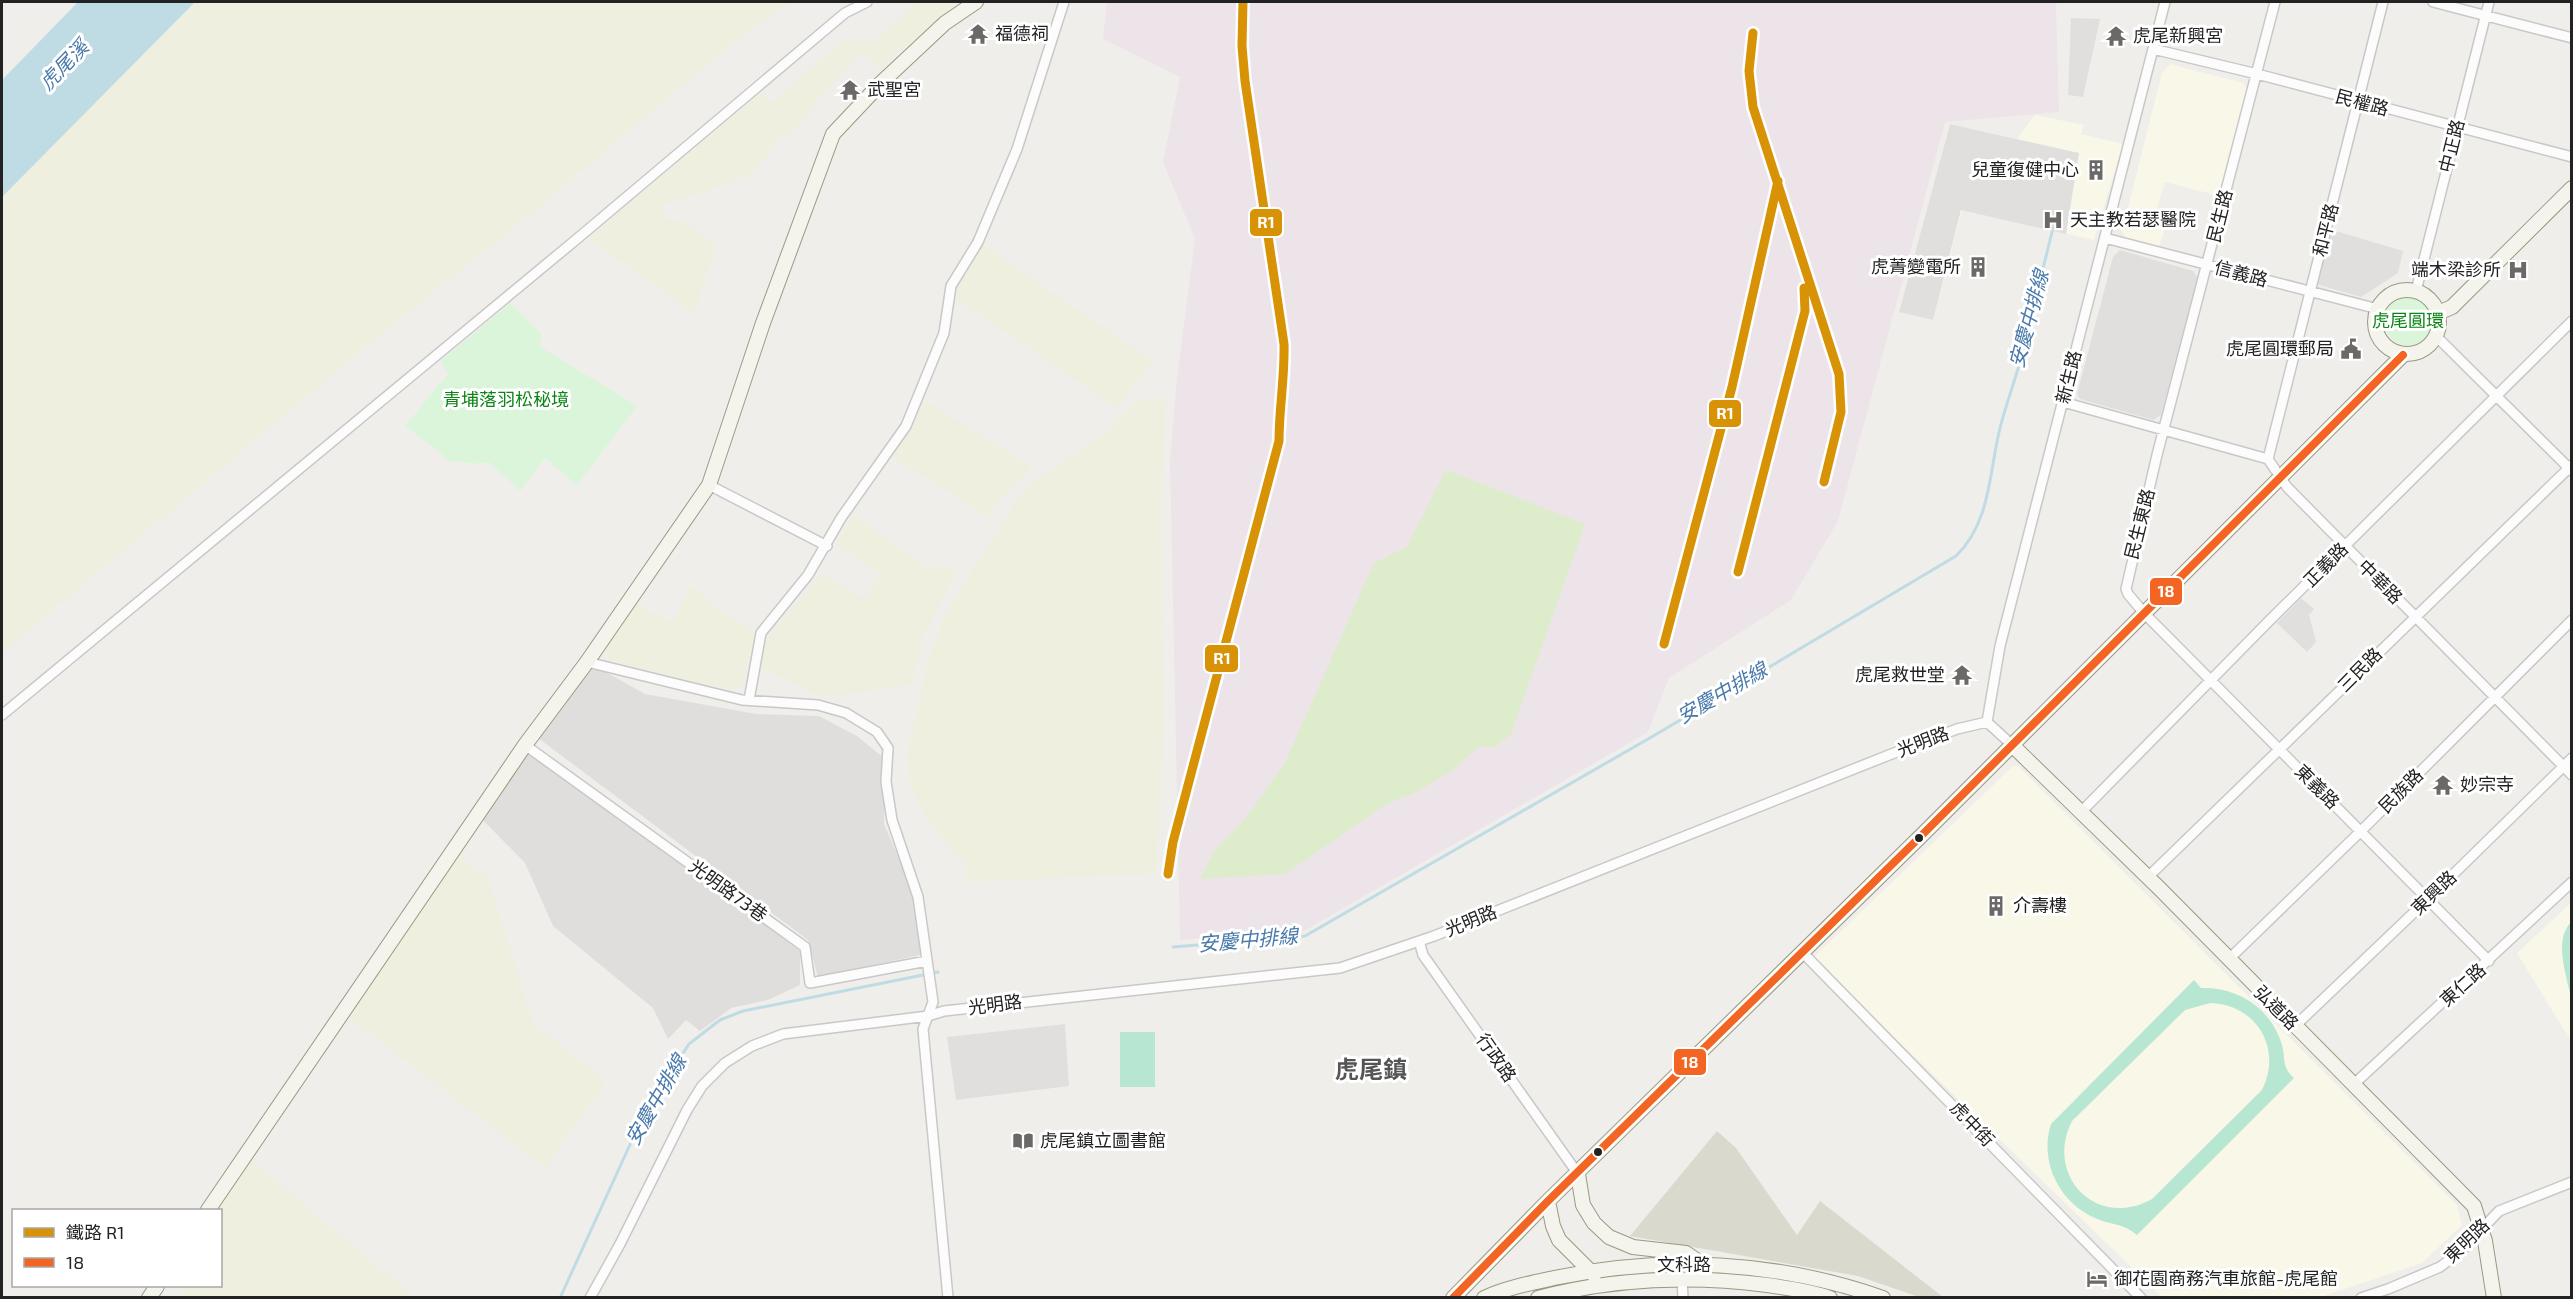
<svg xmlns="http://www.w3.org/2000/svg" width="2573" height="1299" font-family="'Exo 2','Noto Sans TC',sans-serif">
<style>
.residential{fill:#dfdedc}
.industrial{fill:#ede4e9}
.education{fill:#f8f7e8}
.construction{fill:#d9d9cd}
.farmland{fill:#efefdf}
.grass{fill:#ddeccb}
.park{fill:#daf5da}
.pitch{fill:#b7e6d2;fill-rule:evenodd}
.parking{fill:#e0dfde}
.water{fill:#bfdbe3}
.lines{fill:none;stroke-linecap:round;stroke-linejoin:round}
.stream{stroke:#bfdbe3;stroke-width:3}
.street-casing{stroke:#c9c8c7;stroke-width:12}
.secondary-casing{stroke:#999a82;stroke-width:16}
.street{stroke:#fdfcfc;stroke-width:9}
.secondary{stroke:#f4f4ed;stroke-width:14}
.bus-1-casing{stroke:#fff;stroke-width:12}
.bus-1{stroke:#f26522;stroke-width:8}
.rail-1-casing{stroke:#fff;stroke-width:14}
.rail-1{stroke:#d79205;stroke-width:9}
.bus-dot{fill:#222;stroke:#fff;stroke-width:2}
.labels{text-anchor:middle;stroke-width:6;stroke-linejoin:round;paint-order:stroke}
.poi-label{font-size:18px;fill:#222;stroke:#fff;text-anchor:start}
.street-label{font-size:18px;fill:#222;stroke:#fff}
.park-label{font-size:18px;fill:#0c8416;stroke:#fff}
.water-label{font-size:20px;font-style:italic;fill:#4a7aab;stroke:#fff}
.district-label{font-size:24px;font-weight:bold;fill:#555;stroke:#fff}
.line-badge{stroke:#fff;stroke-width:2}
.badge-label{font-size:16px;text-anchor:middle;font-weight:bold;fill:#fff}
</style>
<rect width="100%" height="100%" fill="#f0eeeb"/>
<!-- residential -->
<path class="residential" d="M 600,669 L 645,694 L 756,714 L 819,716 L 857,736 L 885,759 L 884,824 L 917,901 L 920,955 L 818,977 L 808,940 L 538,738 L 589,670 Z
M 529,751 L 800,951 L 800,985 L 768,1000 L 731,1008 L 700,1031 L 686,1020 L 668,1039 L 653,1008 L 553,926 L 525,863 L 481,818 Z"/>
<!-- industrial -->
<path class="industrial" d="M 1107,2 L 2056,2 L 2059,112 L 1945,122 L 1838,521 L 1791,600 L 1669,678 L 1648,732 L 1304,931 L 1180,940 L 1170,461 L 1177,378 L 1195,239 L 1163,162 L 1180,77 L 1103,39 Z"/>
<!-- education -->
<path class="education" d="M 2170,64 L 2243,83 L 2248,92 L 2220,196 L 2165,182 L 2153,222 L 2166,225 L 2159,247 L 2127,239 L 2122,231 L 2162,73 Z
M 2035,115 L 2084,125 L 2081,134 L 2123,144 L 2094,240 L 1962,210 L 1933,320 L 1899,312 L 1950,124 L 2017,139 Z
M 2018,766 L 2457,1205 L 2462,1225 L 2422,1263 L 2321,1297 L 2162,1297 L 1813,958 L 2012,767 Z
M 2571,903 L 2571,1041 L 2517,953 Z"/>
<!-- construction -->
<path class="construction" d="M 1717,1131 L 1736,1148 L 1797,1235 L 1820,1201 L 1943,1297 L 1919,1297 L 1858,1276 L 1630,1236 Z"/>
<!-- farmland -->
<path class="farmland" d="M 195,2 L 789,2 L 731,45 L 528,216 L 374,340 L 2,653 L 2,197 Z
M 918,2 L 949,2 L 954,5 L 879,69 L 867,56 L 859,54 L 816,102 L 811,113 L 775,144 L 753,173 L 708,191 L 661,205 L 663,219 L 683,221 L 717,246 L 699,296 L 700,302 L 693,313 L 588,238 L 761,93 L 773,102 L 843,40 L 875,42 Z
M 984,245 L 1153,361 L 1116,408 L 957,300 L 957,291 L 962,276 Z
M 1166,398 L 1161,515 L 1164,728 L 1156,874 L 965,882 L 966,864 L 928,823 L 910,785 L 907,757 L 928,660 L 945,615 L 1019,496 L 1039,478 L 1101,436 L 1136,400 Z
M 925,400 L 1031,467 L 998,500 L 989,518 L 891,456 L 911,431 Z
M 854,515 L 927,567 L 958,569 L 924,636 L 912,683 L 907,686 L 833,696 L 812,693 L 758,666 L 762,644 L 822,574 L 866,599 L 880,574 L 836,544 Z
M 691,585 L 710,604 L 756,632 L 743,682 L 736,690 L 693,683 L 608,659 L 602,648 L 632,606 L 636,603 L 673,623 Z
M 457,854 L 488,878 L 534,1025 L 604,1079 L 602,1090 L 564,1139 L 547,1169 L 348,1017 Z
M 251,1160 L 414,1297 L 186,1297 L 173,1286 L 220,1286 L 220,1210 L 217,1210 Z"/>
<!-- grass -->
<path class="grass" d="M 1446,470 L 1585,524 L 1511,734 L 1495,747 L 1478,747 L 1453,770 L 1418,791 L 1385,805 L 1285,874 L 1200,879 L 1214,851 L 1245,819 L 1285,763 L 1374,563 L 1407,547 Z"/>
<!-- park -->
<path class="park" d="M2384 321a24 24 0 1 1 48 0a24 24 0 1 1-48 0Z
M 510,303 L 542,335 L 539,346 L 637,406 L 577,485 L 545,458 L 520,491 L 489,462 C 474,466 463,461 448,461 L 440,452 L 405,426 L 448,374 L 441,361 Z"/>
<!-- pitch -->
<path class="pitch" d="M 2571,922 L 2571,999 C 2567,975 2553,942 2571,922 Z
M 2194,980 L 2201,988 C 2238,987 2271,1008 2282,1045 C 2286,1060 2281,1066 2294,1078 L 2137,1235 C 2121,1222 2113,1226 2095,1218 C 2059,1202 2039,1161 2051,1124 ZM 2210,1003 C 2256,1004 2283,1048 2262,1090 L 2152,1199 C 2097,1230 2044,1176 2072,1121 L 2185,1010 Z
M 1120,1032 L 1155,1032 L 1155,1087 L 1120,1087 Z"/>
<!-- parking -->
<path class="parking" d="M 2071,18 L 2100,19 L 2083,97 L 2068,95 Z
M 1950,124 L 2079,153 L 2066,234 L 1961,210 L 1933,320 L 1899,312 Z
M 2329,229 L 2403,251 L 2398,273 L 2361,297 L 2316,284 Z
M 2120,250 L 2193,271 L 2198,278 L 2161,415 L 2153,420 L 2080,399 L 2077,394 L 2113,257 Z
M 2301,598 L 2314,609 L 2309,615 L 2316,642 L 2307,652 L 2277,623 Z
M 1065,1024 L 1069,1086 L 956,1100 L 947,1037 Z"/>
<!-- water -->
<path class="water" d="M 78,2 L 195,2 L 2,197 L 2,80 Z"/>
<g class="lines">
<!-- stream -->
<path class="stream" d="M 1173,947 L 1305,936 L 1655,735 L 1956,556 C 1991,522 1989,472 2000,428 C 2006,404 2015,381 2021,358 C 2032,315 2042,271 2053,228
M 560,1298 L 644,1114 L 689,1044 L 720,1020 L 743,1011 L 938,972"/>
<!-- street casing -->
<g class="street-casing">
<path id="street" d="M 2275,2 L 2157,455 L 2126,589 L 2128,594 L 2144,613 L 2489,961
M 2433,2 L 2572,38
M 2153,49 L 2257,74 L 2572,157
M 2105,238 L 2378,309
M 2416,291 L 2489,2
M 2436,336 L 2572,471
M 2063,402 L 2268,459 L 2287,487 L 2572,775
M 2268,459 L 2383,2
M 709,485 L 827,546
M 587,662 L 742,700 L 818,705 L 846,713 L 877,732 L 888,748 L 886,782 L 892,820 L 918,897 L 933,1002 L 923,1029 L 948,1298
M 749,700 L 761,633 L 808,575 L 841,518 L 906,426 L 944,333 L 951,286 L 978,242 L 1017,149 L 1064,2
M 2,715 L 578,238 L 845,13 L 867,2
M 2011,744 L 1987,722 L 2000,646 L 2165,2
M 525,745 L 805,947 L 810,983 L 927,961
M 2082,811 L 2271,619 L 2572,321
M 2148,877 L 2572,465
M 1419,941 L 1423,955 L 1578,1174
M 1802,952 L 2141,1298
M 2228,960 L 2361,831 L 2572,620
M 2295,1026 L 2428,899 L 2572,758
M 2353,1085 L 2572,882
M 1682,1278 L 1683,1298
M 590,1298 L 620,1244 L 687,1110 L 702,1086 L 725,1063 L 752,1046 L 783,1034 L 928,1016 L 944,1011 L 1340,968 L 1434,936 L 1889,755 L 1957,729 L 1987,722
M 2361,1298 L 2388,1289 L 2440,1267 L 2461,1251 L 2499,1211 L 2572,1182"/>
</g>
<!-- secondary casing -->
<g class="secondary-casing">
<path id="secondary" d="M2375 322a32 32 0 1 1 64 0a32 32 0 1 1-64 0Z
M 2438,313 L 2452,307 L 2462,297 L 2572,188
M 2011,744 L 2159,888 L 2474,1206 L 2485,1241 L 2494,1298
M 1578,1174 L 1583,1205 L 1594,1223 L 1609,1237 L 1633,1247 L 1686,1253 L 1702,1264
M 1548,1201 L 1553,1226 L 1559,1240 L 1594,1275
M 208,1210 L 525,745 L 587,662 L 709,485 L 763,323 L 833,134 L 882,82 L 945,23 L 976,2
M 149,1298 L 157,1286
M 1453,1298 L 1548,1201 L 1921,836 L 2403,355
M 1484,1298 C 1506,1288 1531,1283 1554,1278 C 1663,1255 1778,1261 1883,1298
M 1538,1298 C 1614,1278 1690,1275 1767,1285 C 1788,1288 1810,1291 1830,1298"/>
</g>
<!-- street -->
<use href="#street" class="street"/>
<!-- secondary -->
<use href="#secondary" class="secondary"/>
<!-- bus-1 casing -->
<g class="bus-1-casing">
<path id="bus-1" d="M 1453,1298 L 1548,1201 L 1921,836 L 2403,355"/>
</g>
<!-- bus-1 -->
<use href="#bus-1" class="bus-1"/>
<!-- rail-1 casing -->
<g class="rail-1-casing">
<path id="rail-1" d="M 1753,33 L 1749,71 L 1753,107 L 1839,374 L 1841,412 L 1824,482
M 1738,572 L 1805,311 L 1804,288
M 1664,644 L 1732,387 L 1778,181
M 1168,874 L 1173,842 L 1279,441 C 1279,408 1285,377 1284,344 L 1245,81 L 1242,46 L 1243,2"/>
</g>
<!-- rail-1 -->
<use href="#rail-1" class="rail-1"/>
</g>
<!-- icons -->
<defs>
<g id="temple-bare" transform="scale(1.62)"><path d="M0-6L5-2H3V0L6.5 2.5H4V6H1.5V3h-3V6H-4V2.5H-6.5L-3 0V-2H-5Z" fill="#6a6968" stroke="#fff" stroke-width="2.5" paint-order="stroke"/></g>
<g id="building-bare" transform="scale(1.62)"><path d="M-4-6H4V6H1V3H-1V6H-4ZM-2.5-4.3h1.7v1.8h-1.7ZM.8-4.3h1.7v1.8H.8ZM-2.5-1h1.7V.8h-1.7ZM.8-1h1.7V.8H.8Z" fill="#6a6968" stroke="#fff" stroke-width="2.5" paint-order="stroke"/></g>
<g id="hospital-bare" transform="scale(1.62)"><path d="M-5-5h3v3.5h4V-5h3V5h-3V1.5h-4V5h-3Z" fill="#6a6968" stroke="#fff" stroke-width="2.5" paint-order="stroke"/></g>
<g id="civic-bare" transform="scale(1.62)"><path d="M-.6-6.5H3V-4.5H.6V-3L4-1V1h2V6H-6V1h2V-1L-.6-3ZM-1.2 2.5V6h2.4V2.5Z" fill="#6a6968" stroke="#fff" stroke-width="2.5" paint-order="stroke"/></g>
<g id="library-bare" transform="scale(1.62)"><path d="M-6-4Q-3-5.5-.7-3.5V5Q-3 3-6 4ZM6-4Q3-5.5 .7-3.5V5Q3 3 6 4Z" fill="#6a6968" stroke="#fff" stroke-width="2.5" paint-order="stroke"/></g>
<g id="hotel-bare" transform="scale(1.62)"><path d="M-6-4.5h1.5V1H6V5H4.5V3h-9V5H-6ZM-4 0a1.8 1.8 0 1 1 3.6 0ZM.5 0V-2.5h3Q6-2.5 6 0Z" fill="#6a6968" stroke="#fff" stroke-width="2.5" paint-order="stroke"/></g>
</defs>
<g fill-rule="evenodd">
<use href="#temple-bare" x="978" y="34"/>
<use href="#temple-bare" x="2116" y="36"/>
<use href="#temple-bare" x="850" y="90"/>
<use href="#building-bare" x="2096" y="170"/>
<use href="#hospital-bare" x="2053" y="220"/>
<use href="#building-bare" x="1978" y="267"/>
<use href="#hospital-bare" x="2518" y="270"/>
<use href="#civic-bare" x="2351" y="349"/>
<use href="#temple-bare" x="1962" y="675"/>
<use href="#temple-bare" x="2443" y="785"/>
<use href="#building-bare" x="1996" y="906"/>
<use href="#library-bare" x="1023" y="1141"/>
<use href="#hotel-bare" x="2097" y="1279"/>
</g>
<!-- markers -->
<g class="bus-dot">
<circle cx="1919" cy="838" r="5"/>
<circle cx="1598" cy="1152" r="5"/>
</g>
<g class="labels">
<!-- poi labels -->
<g class="poi-label">
<text x="995" y="40">福德祠</text>
<text x="2133" y="42">虎尾新興宮</text>
<text x="867" y="96">武聖宮</text>
<text x="2079" y="176" text-anchor="end">兒童復健中心</text>
<text x="2070" y="226">天主教若瑟醫院</text>
<text x="1961" y="273" text-anchor="end">虎菁變電所</text>
<text x="2501" y="276" text-anchor="end">端木梁診所</text>
<text x="2334" y="355" text-anchor="end">虎尾圓環郵局</text>
<text x="1945" y="681" text-anchor="end">虎尾救世堂</text>
<text x="2460" y="791">妙宗寺</text>
<text x="2013" y="912">介壽樓</text>
<text x="1040" y="1147">虎尾鎮立圖書館</text>
<text x="2114" y="1285">御花園商務汽車旅館-虎尾館</text>
</g>
<!-- street labels -->
<g class="street-label">
<text transform="translate(2362 103) rotate(15)" y="6">民權路</text>
<text transform="translate(2452 146) rotate(-76)" y="6">中正路</text>
<text transform="translate(2220 216) rotate(-76)" y="6">民生路</text>
<text transform="translate(2326 230) rotate(-76)" y="6">和平路</text>
<text transform="translate(2241 274) rotate(15)" y="6">信義路</text>
<text transform="translate(2069 377) rotate(-76)" y="6">新生路</text>
<text transform="translate(2140 524) rotate(-76)" y="6">民生東路</text>
<text transform="translate(2326 565) rotate(-45)" y="6">正義路</text>
<text transform="translate(2380 582) rotate(45)" y="6">中華路</text>
<text transform="translate(2360 670) rotate(-45)" y="6">三民路</text>
<text transform="translate(1923 742) rotate(-21)" y="6">光明路</text>
<text transform="translate(2317 787) rotate(45)" y="6">東義路</text>
<text transform="translate(2401 791) rotate(-45)" y="6">民族路</text>
<text transform="translate(728 891) rotate(36)" y="6">光明路73巷</text>
<text transform="translate(2434 893) rotate(-44)" y="6">東興路</text>
<text transform="translate(1471 921) rotate(-22)" y="6">光明路</text>
<text transform="translate(2463 985) rotate(-42)" y="6">東仁路</text>
<text transform="translate(995 1005) rotate(-7)" y="6">光明路</text>
<text transform="translate(2276 1008) rotate(45)" y="6">弘道路</text>
<text transform="translate(1496 1058) rotate(55)" y="6">行政路</text>
<text transform="translate(1972 1124) rotate(46)" y="6">虎中街</text>
<text transform="translate(2467 1241) rotate(-44)" y="6">東明路</text>
<text x="1684" y="1271">文科路</text>
</g>
<!-- park labels -->
<g class="park-label">
<text x="2408" y="327">虎尾圓環</text>
<text x="506" y="406">青埔落羽松秘境</text>
</g>
<!-- water labels -->
<g class="water-label">
<text transform="translate(64 65) rotate(-46)" y="7">虎尾溪</text>
<text transform="translate(2029 319) rotate(-75)" y="7">安慶中排線</text>
<text transform="translate(1722 693) rotate(-30)" y="7">安慶中排線</text>
<text transform="translate(1248 940) rotate(-5)" y="7">安慶中排線</text>
<text transform="translate(656 1100) rotate(-60)" y="7">安慶中排線</text>
</g>
<!-- district labels -->
<g class="district-label">
<text x="1371" y="1078">虎尾鎮</text>
</g>
</g>
<g class="line-badge">
<rect x="1249" y="208" width="34" height="29" rx="6" fill="#d79205"/>
<rect x="1708" y="399" width="34" height="29" rx="6" fill="#d79205"/>
<rect x="2149" y="577" width="34" height="29" rx="6" fill="#f26522"/>
<rect x="1204" y="644" width="35" height="29" rx="6" fill="#d79205"/>
<rect x="1673" y="1048" width="34" height="28" rx="6" fill="#f26522"/>
</g>
<g class="badge-label">
<text x="1266" y="228">R1</text>
<text x="1725" y="419">R1</text>
<text x="2166" y="597">18</text>
<text x="1222" y="664">R1</text>
<text x="1690" y="1068">18</text>
</g>
<!-- border -->
<rect width="2573" height="1299" fill="none" stroke="#222222" stroke-width="6"/>
<!-- legend -->
<rect x="12" y="1209" width="210" height="78" fill="#ffffff" stroke="#a7a7a7" stroke-width="1.5"/>
<rect x="24" y="1228" width="30" height="9" fill="#d79205" stroke="#a7a7a7" stroke-width="1.5"/>
<text x="66" y="1239" font-size="18" fill="#222222">鐵路 R1</text>
<rect x="24" y="1258" width="30" height="9" fill="#f26522" stroke="#a7a7a7" stroke-width="1.5"/>
<text x="66" y="1269" font-size="18" fill="#222222">18</text>
</svg>
